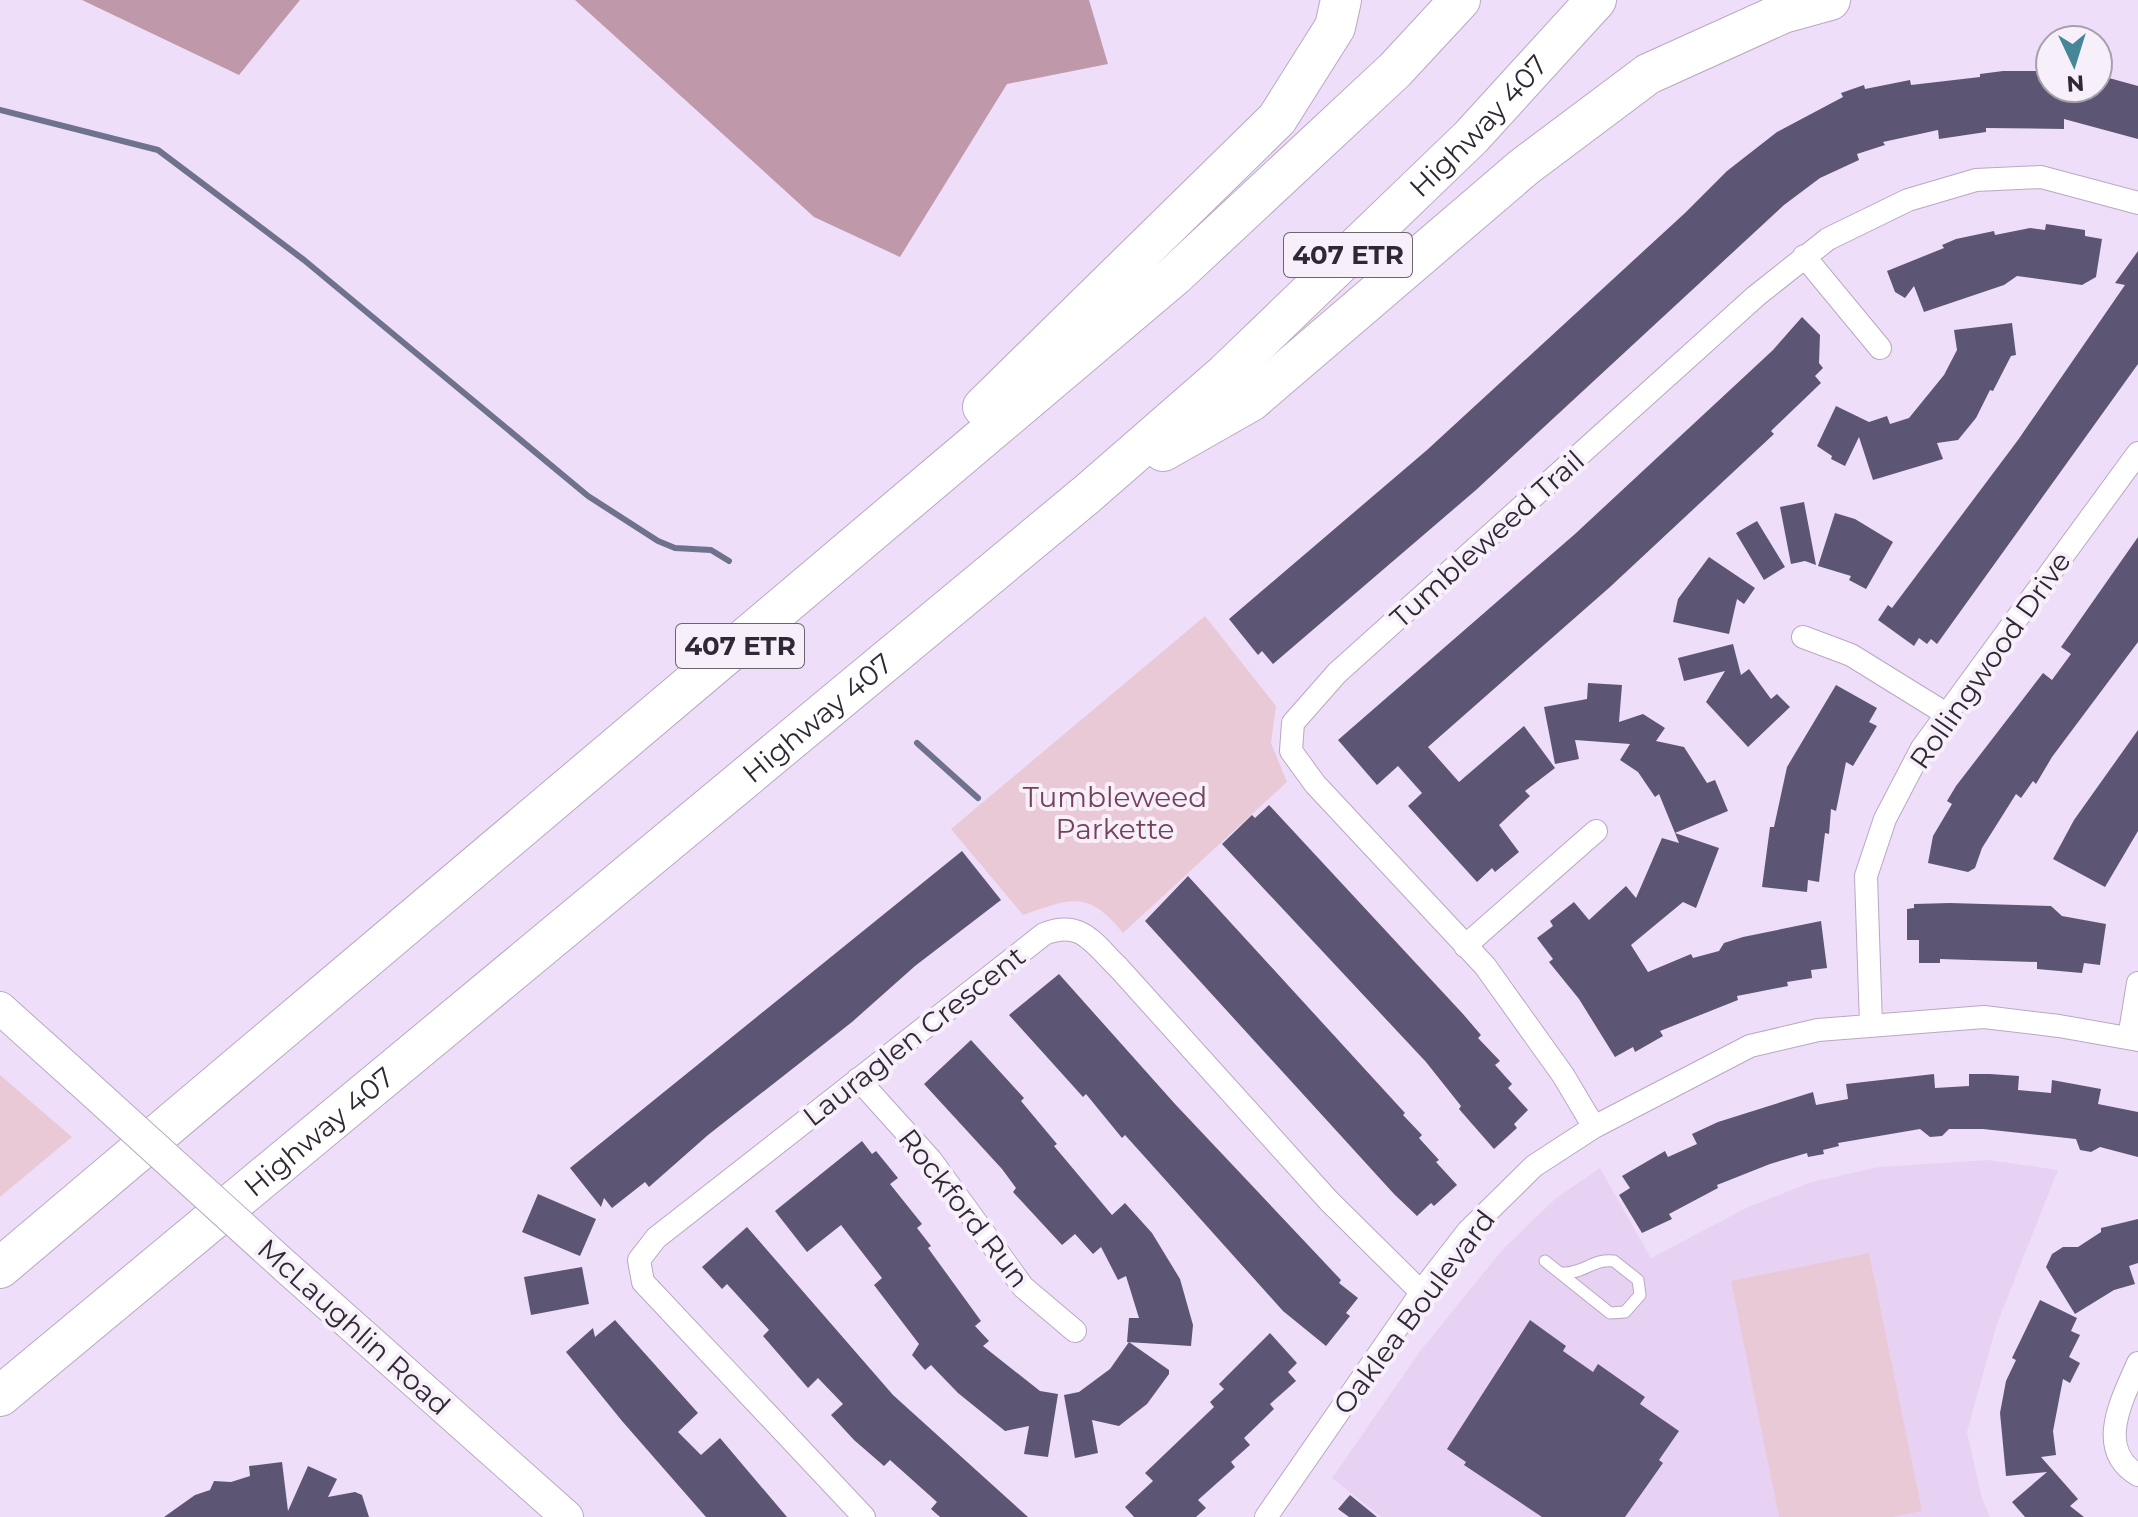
<svg xmlns="http://www.w3.org/2000/svg" width="2138" height="1517" font-family="Montserrat,sans-serif">
<style>
.built{fill:#e8d2f4}
.green{fill:#eac9d6}
.forest{fill:#bf99a9}
.lines{fill:none;stroke-linecap:round;stroke-linejoin:round}
.stream{stroke:#6e728c;stroke-width:6}
.building{fill:#5c5674}
.lane-casing{stroke:#b8a8c2;stroke-width:13}
.street-casing{stroke:#b8a8c2;stroke-width:24}
.secondary-casing{stroke:#b8a8c2;stroke-width:34}
.highway-casing{stroke:#b8a8c2;stroke-width:42}
.lane{stroke:#fff;stroke-width:11}
.street{stroke:#fff;stroke-width:22}
.secondary{stroke:#fff;stroke-width:32}
.highway{stroke:#fff;stroke-width:40}
.secondary-bridge-casing{stroke:#b8a8c2;stroke-width:34;stroke-linecap:butt}
.secondary-bridge{stroke:#fff;stroke-width:32}
.labels{text-anchor:middle;stroke-width:8;stroke-linejoin:round;paint-order:stroke}
.shield{fill:#f7f0fb;stroke:#6c6570;stroke-width:2}
.shield-label{font-size:26px;font-weight:bold;fill:#302934}
.street-label{font-size:28px;fill:#302934;stroke:#f7f0fb}
.park-label{font-size:28px;fill:#76415a;stroke:#f7f0fb}
</style>
<rect width="100%" height="100%" fill="#efdefa"/>
<!-- built -->
<path class="built" d="M 1988,1160 L 2058,1170 L 1997,1324 L 1967,1432 L 1982,1498 L 1990,1517 L 1381,1517 L 1332,1478 L 1421,1350 L 1503,1249 L 1555,1199 L 1600,1168 L 1651,1258 L 1748,1207 L 1812,1182 L 1879,1167 Z"/>
<!-- green -->
<path class="green" d="M 1205,616 L 1276,706 L 1271,743 L 1287,782 L 1123,933 C 1088,890 1072,898 1023,915 L 951,829 Z
M 0,1075 L 72,1137 L 0,1197 Z
M 1869,1253 L 1922,1511 L 1893,1517 L 1779,1517 L 1731,1281 Z"/>
<!-- forest -->
<path class="forest" d="M 82,0 L 300,0 L 239,75 Z
M 575,0 L 1089,0 L 1108,64 L 1007,84 L 900,257 L 814,217 Z"/>
<g class="lines">
<!-- stream -->
<path class="stream" d="M 0,110 L 158,150 L 304,260 L 588,496 L 658,541 L 675,548 L 711,550 L 729,561
M 917,743 L 978,798"/>
</g>
<!-- building -->
<path class="building" d="M 2003,71 L 2050,71 L 2050,88 L 2098,88 L 2098,75 L 2138,86 L 2138,139 L 2064,119 L 2064,129 L 1986,128 L 1986,132 L 1939,139 L 1938,130 L 1883,142 L 1885,145 L 1857,154 L 1859,160 L 1820,178 L 1784,205 L 1476,490 L 1273,664 L 1262,651 L 1258,655 L 1229,619 L 1427,450 L 1685,213 L 1727,171 L 1777,132 L 1843,97 L 1841,93 L 1864,85 L 1865,89 L 1910,80 L 1911,85 L 1980,77 L 1980,74 Z
M 2046,224 L 2085,230 L 2085,236 L 2102,239 L 2096,277 L 2082,285 L 2017,276 L 2004,285 L 1924,312 L 1914,286 L 1905,298 L 1895,292 L 1887,271 L 1944,248 L 1942,245 L 1956,239 L 1994,231 L 1995,235 L 2030,228 L 2045,230 Z
M 2138,251 L 2138,364 L 1937,644 L 1931,639 L 1927,644 L 1919,638 L 1914,646 L 1878,620 L 1888,605 L 1892,608 L 2018,440 L 2125,285 L 2115,283 Z
M 1802,317 L 1820,335 L 1819,363 L 1823,368 L 1815,376 L 1821,383 L 1771,431 L 1774,434 L 1610,587 L 1428,747 L 1459,782 L 1524,726 L 1555,768 L 1525,791 L 1530,796 L 1499,825 L 1519,852 L 1495,872 L 1492,868 L 1477,882 L 1408,806 L 1422,793 L 1398,766 L 1377,785 L 1338,740 L 1575,534 L 1773,350 Z
M 2012,323 L 2016,355 L 2011,356 L 1993,391 L 1990,390 L 1976,418 L 1958,440 L 1937,443 L 1943,459 L 1873,480 L 1859,437 L 1845,466 L 1831,459 L 1832,456 L 1817,446 L 1836,406 L 1869,422 L 1887,416 L 1890,424 L 1909,418 L 1944,375 L 1957,350 L 1954,330 Z
M 1804,502 L 1816,565 L 1805,561 L 1791,564 L 1780,507 Z
M 1835,513 L 1855,519 L 1893,542 L 1866,589 L 1849,580 L 1851,576 L 1818,566 Z
M 1757,521 L 1785,567 L 1764,580 L 1736,533 Z
M 2138,537 L 2138,642 L 2052,757 L 2036,784 L 2033,781 L 2021,798 L 2016,794 L 1982,848 L 1975,868 L 1968,872 L 1928,863 L 1933,836 L 1952,804 L 1947,801 L 1956,786 L 2043,673 L 2052,680 L 2071,654 L 2061,647 Z
M 1709,557 L 1755,588 L 1744,604 L 1737,599 L 1729,634 L 1673,622 L 1678,599 Z
M 1733,644 L 1741,675 L 1749,669 L 1771,699 L 1777,694 L 1790,707 L 1748,747 L 1706,702 L 1725,671 L 1684,681 L 1678,658 Z
M 1588,683 L 1622,685 L 1619,722 L 1643,714 L 1665,728 L 1656,741 L 1684,747 L 1707,783 L 1715,780 L 1728,811 L 1675,833 L 1659,794 L 1655,797 L 1638,772 L 1620,760 L 1630,744 L 1575,740 L 1579,759 L 1555,764 L 1544,707 L 1587,699 Z
M 1836,685 L 1877,708 L 1869,722 L 1877,726 L 1853,766 L 1846,762 L 1836,811 L 1831,809 L 1829,834 L 1825,833 L 1819,882 L 1808,880 L 1807,892 L 1762,887 L 1770,827 L 1774,827 L 1787,767 Z
M 2138,730 L 2138,831 L 2105,887 L 2053,859 L 2074,820 Z
M 1269,805 L 1463,1014 L 1481,1035 L 1478,1038 L 1500,1061 L 1495,1065 L 1512,1084 L 1508,1088 L 1528,1110 L 1514,1124 L 1517,1128 L 1494,1149 L 1459,1109 L 1461,1106 L 1426,1062 L 1222,844 L 1252,815 L 1255,818 Z
M 1675,833 L 1719,848 L 1696,908 L 1683,902 L 1631,945 L 1648,972 L 1691,954 L 1693,958 L 1719,951 L 1724,943 L 1743,937 L 1821,921 L 1827,968 L 1811,970 L 1812,978 L 1787,982 L 1788,986 L 1737,996 L 1738,1000 L 1660,1031 L 1663,1036 L 1635,1052 L 1633,1047 L 1615,1057 L 1579,999 L 1549,962 L 1553,959 L 1537,938 L 1553,926 L 1550,921 L 1574,902 L 1589,920 L 1626,886 L 1636,898 L 1662,838 L 1679,843 Z
M 962,851 L 1001,900 L 915,966 L 852,1022 L 708,1135 L 649,1187 L 645,1182 L 612,1208 L 604,1198 L 601,1207 L 570,1168 Z
M 1188,876 L 1405,1113 L 1403,1115 L 1422,1135 L 1419,1138 L 1439,1160 L 1436,1162 L 1457,1185 L 1434,1206 L 1431,1203 L 1417,1216 L 1394,1194 L 1145,921 Z
M 1950,903 L 2051,906 L 2062,916 L 2106,924 L 2100,965 L 2084,963 L 2082,973 L 2037,969 L 2037,962 L 1940,959 L 1940,963 L 1919,963 L 1919,940 L 1907,940 L 1907,909 L 1914,908 L 1914,904 Z
M 1059,974 L 1175,1104 L 1341,1280 L 1339,1283 L 1358,1298 L 1346,1313 L 1350,1316 L 1326,1346 L 1283,1311 L 1143,1155 L 1125,1135 L 1122,1138 L 1086,1094 L 1083,1097 L 1009,1015 Z
M 971,1040 L 1024,1098 L 1021,1101 L 1057,1144 L 1054,1146 L 1112,1215 L 1125,1203 L 1152,1233 L 1180,1279 L 1193,1325 L 1191,1346 L 1127,1342 L 1129,1318 L 1139,1318 L 1126,1276 L 1118,1280 L 1101,1247 L 1093,1254 L 1075,1234 L 1062,1245 L 1013,1192 L 1016,1188 L 1002,1169 L 924,1084 Z
M 1934,1074 L 1935,1088 L 1969,1086 L 1969,1074 L 1990,1074 L 2019,1076 L 2018,1090 L 2051,1093 L 2052,1080 L 2101,1089 L 2098,1104 L 2138,1112 L 2138,1157 L 2100,1147 L 2091,1152 L 2080,1150 L 2076,1139 L 1983,1129 L 1949,1129 L 1942,1136 L 1930,1137 L 1920,1129 L 1838,1143 L 1839,1146 L 1823,1150 L 1824,1154 L 1808,1157 L 1807,1153 L 1770,1164 L 1717,1185 L 1718,1188 L 1669,1214 L 1672,1219 L 1642,1233 L 1619,1195 L 1630,1188 L 1622,1176 L 1665,1151 L 1668,1157 L 1697,1144 L 1692,1134 L 1718,1122 L 1813,1092 L 1816,1105 L 1848,1099 L 1846,1084 Z
M 862,1141 L 872,1154 L 876,1151 L 898,1178 L 890,1184 L 922,1224 L 917,1228 L 931,1246 L 928,1248 L 981,1321 L 975,1326 L 989,1341 L 983,1346 L 1040,1391 L 1058,1394 L 1048,1457 L 1024,1454 L 1029,1426 L 1005,1431 L 958,1393 L 931,1365 L 925,1370 L 912,1355 L 919,1344 L 874,1285 L 882,1278 L 841,1225 L 807,1252 L 775,1211 Z
M 538,1194 L 596,1219 L 580,1256 L 522,1232 Z
M 2138,1219 L 2138,1263 L 2129,1266 L 2135,1284 L 2114,1290 L 2075,1314 L 2046,1267 L 2052,1254 L 2063,1247 L 2078,1247 L 2101,1232 L 2101,1228 Z
M 747,1227 L 893,1395 L 1028,1517 L 940,1517 L 931,1509 L 937,1502 L 890,1460 L 884,1466 L 854,1440 L 831,1415 L 843,1404 L 818,1378 L 808,1388 L 763,1336 L 769,1330 L 727,1284 L 722,1289 L 702,1267 Z
M 582,1267 L 589,1304 L 531,1315 L 524,1277 Z
M 2040,1300 L 2077,1318 L 2071,1331 L 2080,1335 L 2069,1357 L 2080,1363 L 2070,1383 L 2063,1379 L 2053,1431 L 2056,1455 L 2041,1457 L 2078,1499 L 2070,1506 L 2084,1517 L 2025,1517 L 2012,1502 L 2047,1472 L 2006,1476 L 2000,1413 L 2006,1381 L 2016,1360 L 2012,1358 Z
M 615,1320 L 698,1413 L 678,1432 L 701,1455 L 720,1438 L 787,1517 L 706,1517 L 622,1421 L 566,1352 L 593,1328 L 595,1337 Z
M 1530,1320 L 1566,1346 L 1563,1351 L 1593,1372 L 1598,1364 L 1645,1397 L 1640,1404 L 1679,1431 L 1659,1460 L 1663,1463 L 1625,1517 L 1542,1517 L 1464,1465 L 1466,1462 L 1447,1449 Z
M 1270,1333 L 1297,1363 L 1288,1372 L 1296,1381 L 1270,1404 L 1274,1409 L 1244,1438 L 1250,1445 L 1231,1462 L 1235,1467 L 1198,1500 L 1206,1508 L 1196,1517 L 1134,1517 L 1125,1507 L 1153,1481 L 1145,1473 L 1214,1407 L 1210,1402 L 1224,1389 L 1219,1384 Z
M 1129,1342 L 1169,1370 L 1169,1374 L 1147,1404 L 1119,1426 L 1092,1420 L 1098,1453 L 1075,1458 L 1064,1395 L 1079,1392 L 1110,1369 Z
M 282,1462 L 288,1511 L 308,1466 L 337,1479 L 328,1497 L 355,1492 L 362,1495 L 369,1517 L 164,1517 L 195,1495 L 210,1490 L 214,1481 L 231,1482 L 250,1476 L 249,1466 Z
M 1350,1495 L 1377,1517 L 1349,1517 L 1338,1509 Z"/>
<g class="lines">
<!-- lane casing -->
<g class="lane-casing">
<path id="lane" d="M 1545,1261 L 1610,1313 L 1625,1312 L 1640,1295 L 1638,1280 L 1614,1261 C 1594,1258 1583,1274 1563,1273"/>
</g>
<!-- street casing -->
<g class="street-casing">
<path id="street" d="M 1804,256 L 1880,348
M 1803,637 L 1851,655 L 1948,715
M 1465,946 L 1596,831
M 1871,1024 L 1866,876 L 1885,819 L 1922,748 L 2138,453
M 2129,1038 L 2138,983
M 858,1079 L 931,1160 L 1023,1287 L 1075,1331
M 1594,1127 L 1563,1075 L 1485,966 L 1315,784 L 1291,751 L 1293,723 L 1337,673 L 1756,296 L 1828,239 L 1908,200 L 1976,180 L 2041,177 L 2138,203
M 2138,1363 C 2123,1398 2094,1449 2138,1475
M 864,1517 L 643,1282 L 639,1260 L 656,1238 L 1044,934 C 1081,919 1093,943 1118,967 L 1329,1201 L 1422,1293
M 1266,1517 L 1430,1280 L 1468,1231 L 1534,1166 L 1594,1127 L 1750,1046 L 1818,1030 L 1984,1017 L 2059,1026 L 2138,1040"/>
</g>
<!-- secondary casing -->
<g class="secondary-casing">
<path id="secondary" d="M 0,1008 L 79,1079
M 285,1266 L 567,1517"/>
</g>
<!-- highway casing -->
<g class="highway-casing">
<g id="highway">
<path d="M 983,407 L 1277,119 L 1335,27 L 1341,0"/>
<path d="M 1163,451 L 1251,401 L 1524,167 L 1648,74 L 1783,13 L 1830,0"/>
<path d="M 0,1268 L 1174,276 L 1395,70 L 1460,0"/>
<path id="s1" d="M 0,1396 L 1086,495 L 1226,373 L 1471,137 L 1596,0"/>
</g>
</g>
<!-- lane -->
<use href="#lane" class="lane"/>
<!-- street -->
<use href="#street" class="street"/>
<!-- secondary -->
<use href="#secondary" class="secondary"/>
<!-- highway -->
<use href="#highway" class="highway"/>
<!-- secondary-bridge casing -->
<g class="secondary-bridge-casing">
<path id="secondary-bridge" d="M 79,1079 L 285,1266"/>
</g>
<!-- secondary-bridge -->
<use href="#secondary-bridge" class="secondary-bridge"/>
</g>
<g class="labels">
<!-- shield labels -->
<g class="shield">
<rect x="1284" y="233" width="128" height="44" rx="6"/>
<rect x="676" y="624" width="128" height="44" rx="6"/>
</g>
<g class="shield-label">
<text x="1348" y="264">407 ETR</text>
<text x="740" y="655">407 ETR</text>
</g>
<!-- street labels -->
<g class="street-label">
<text dy="10" stroke="none"><textPath href="#s1" startOffset="1950">Highway 407</textPath></text>
<text transform="translate(1487 539) rotate(-42)" y="10">Tumbleweed Trail</text>
<text transform="translate(1990 660) rotate(-55)" y="10">Rollingwood Drive</text>
<text dy="10" stroke="none"><textPath href="#s1" startOffset="1062">Highway 407</textPath></text>
<text transform="translate(914 1036) rotate(-38)" y="10">Lauraglen Crescent</text>
<text dy="10" stroke="none"><textPath href="#s1" startOffset="414">Highway 407</textPath></text>
<text transform="translate(964 1208) rotate(52)" y="10">Rockford Run</text>
<text transform="translate(1414 1312) rotate(-53)" y="10">Oaklea Boulevard</text>
<text transform="translate(354 1327) rotate(42)" y="10">McLaughlin Road</text>
</g>
<!-- park labels -->
<g class="park-label">
<text x="1115" y="807">Tumbleweed<tspan x="1115" dy="32">Parkette</tspan></text>
</g>
</g>
<!-- north arrow -->
<g transform="translate(2074 64) rotate(176)"><circle r="38" fill="#f7f0fb" stroke="#a7a0ab" stroke-width="2"/>
<path d="M0-6L14 30L0 20L-14 30Z" fill="#448797"/>
<text y="-12" font-size="22" font-weight="bold" text-anchor="middle" fill="#302934">N</text>
</g>
</svg>
